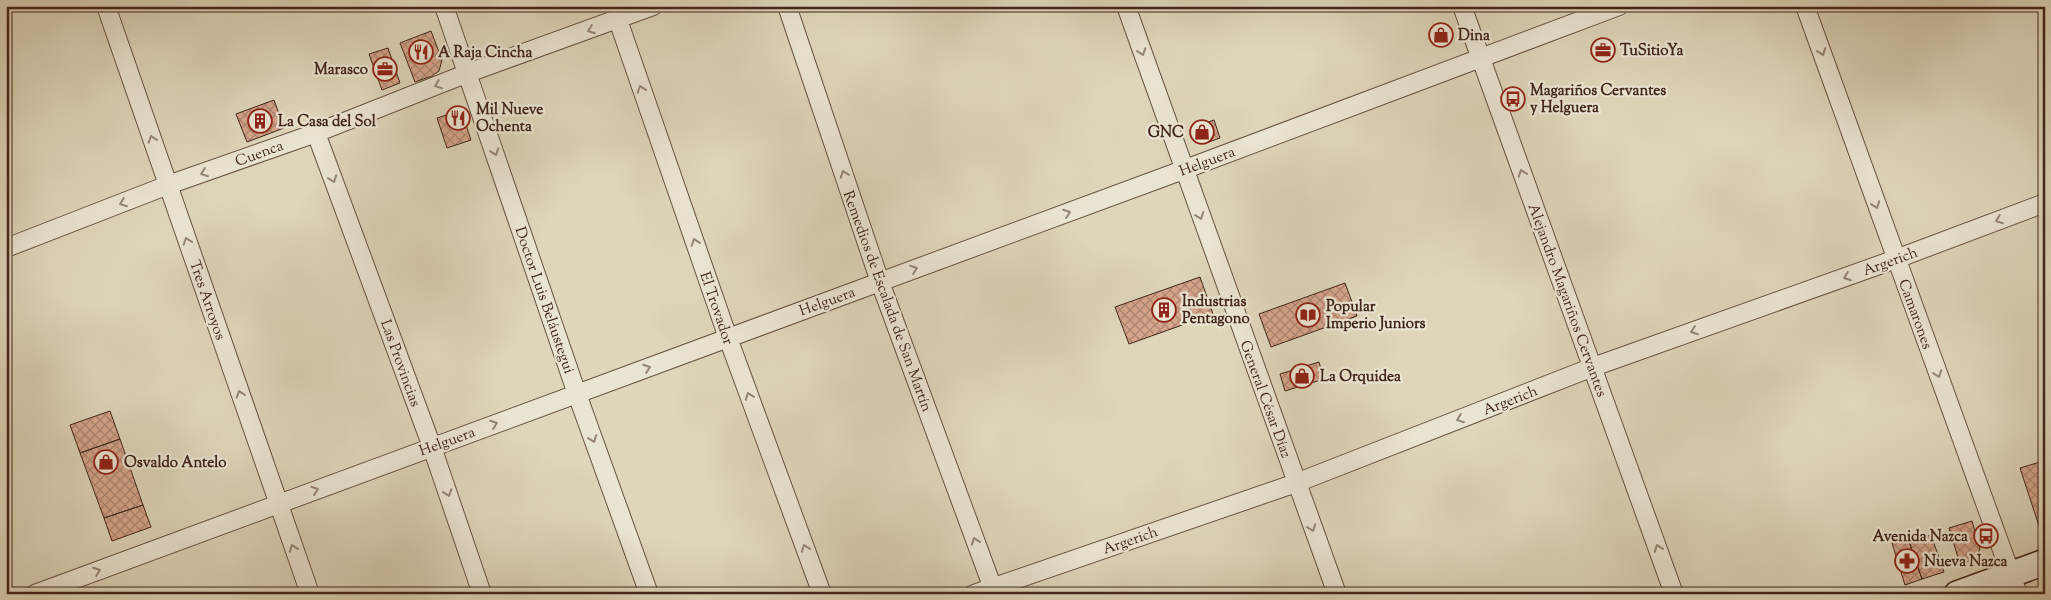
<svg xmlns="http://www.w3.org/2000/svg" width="2051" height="600" font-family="'Sorts Mill Goudy',serif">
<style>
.building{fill:url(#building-cross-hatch);stroke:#40261a}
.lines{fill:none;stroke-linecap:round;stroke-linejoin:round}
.street-casing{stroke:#685242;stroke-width:20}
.secondary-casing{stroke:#40261a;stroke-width:28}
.street{stroke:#eae4d2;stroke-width:18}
.secondary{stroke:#eae4d2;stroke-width:25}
.oneway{stroke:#958576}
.labels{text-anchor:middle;stroke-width:4.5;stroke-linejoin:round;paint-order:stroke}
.poi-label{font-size:15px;font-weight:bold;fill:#40261a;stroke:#eae4d2;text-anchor:start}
.street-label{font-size:15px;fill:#40261a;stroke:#eae4d2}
</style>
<defs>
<pattern id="building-cross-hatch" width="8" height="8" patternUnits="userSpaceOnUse" patternTransform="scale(1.25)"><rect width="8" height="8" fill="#d5a58c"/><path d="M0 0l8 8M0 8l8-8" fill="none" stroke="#ae8672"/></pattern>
</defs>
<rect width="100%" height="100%" fill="#ded5ba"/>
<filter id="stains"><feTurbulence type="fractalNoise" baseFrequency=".004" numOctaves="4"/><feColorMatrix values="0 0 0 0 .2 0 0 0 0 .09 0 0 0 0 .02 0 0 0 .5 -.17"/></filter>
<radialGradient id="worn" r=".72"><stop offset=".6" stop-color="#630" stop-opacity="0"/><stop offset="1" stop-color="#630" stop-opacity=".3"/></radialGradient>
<!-- building -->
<path class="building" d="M 431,31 L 442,60 L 439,71 L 432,76 L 415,82 L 400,43 Z
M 388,48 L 400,83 L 382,90 L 369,54 Z
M 274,100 L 284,128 L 247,142 L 236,114 Z
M 456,112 L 463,116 L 471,140 L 447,148 L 437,118 Z
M 1214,120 L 1220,138 L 1206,143 L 1198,139 L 1194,127 Z
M 1200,277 L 1213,314 L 1129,344 L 1115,307 Z
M 1345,283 L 1357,316 L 1271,347 L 1259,314 Z
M 1319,362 L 1324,379 L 1285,391 L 1280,374 Z
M 110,411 L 120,439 L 80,453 L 70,425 Z
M 120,439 L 143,505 L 104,518 L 80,453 Z
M 2045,460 L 2045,477 L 2040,462 Z
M 2040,462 L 2045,477 L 2045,527 L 2040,529 L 2020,468 Z
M 143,505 L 151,527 L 112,541 L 104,518 Z
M 1972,521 L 1980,549 L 1975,559 L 1960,564 L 1949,528 Z
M 1931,535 L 1944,572 L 1922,579 L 1909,542 Z
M 1908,538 L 1922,579 L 1905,585 L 1892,543 Z"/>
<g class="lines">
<!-- street casing -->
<g class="street-casing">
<path id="street" d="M 106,6 L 310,594
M 444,6 L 577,394 L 649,594
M 787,6 L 880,282 L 995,594
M 1126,6 L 1337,594
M 1462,6 L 1674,594
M 1805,6 L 2018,594
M 618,20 L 728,338 L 822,594
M 316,133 L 432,447 L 482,594
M 6,248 L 168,185 L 316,133 L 468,73 L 653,6
M 35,594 L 1183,170 L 1619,6
M 974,594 L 1296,483 L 1593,367 L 1896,259 L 2045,203"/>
</g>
<!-- secondary casing -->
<g class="secondary-casing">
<path id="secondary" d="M 1957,594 L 2045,562"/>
</g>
<!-- street -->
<use href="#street" class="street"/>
<!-- secondary -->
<use href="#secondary" class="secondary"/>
</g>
<!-- one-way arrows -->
<defs><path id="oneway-chevron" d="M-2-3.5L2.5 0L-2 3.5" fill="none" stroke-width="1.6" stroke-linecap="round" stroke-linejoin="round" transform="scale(1.25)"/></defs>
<g class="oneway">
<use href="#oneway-chevron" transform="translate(591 30) rotate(160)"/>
<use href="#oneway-chevron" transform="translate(1142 52) rotate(71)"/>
<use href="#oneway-chevron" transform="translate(1822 52) rotate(70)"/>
<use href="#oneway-chevron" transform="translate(438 85) rotate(159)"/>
<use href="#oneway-chevron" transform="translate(641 89) rotate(-109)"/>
<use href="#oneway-chevron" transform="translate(152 139) rotate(-109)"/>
<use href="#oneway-chevron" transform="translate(495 152) rotate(71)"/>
<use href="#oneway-chevron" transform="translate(204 173) rotate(160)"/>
<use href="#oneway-chevron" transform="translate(1522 173) rotate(-110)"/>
<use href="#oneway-chevron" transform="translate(844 174) rotate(-109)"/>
<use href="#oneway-chevron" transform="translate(333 179) rotate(70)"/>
<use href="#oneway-chevron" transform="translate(123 203) rotate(159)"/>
<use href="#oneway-chevron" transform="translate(1876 205) rotate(70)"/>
<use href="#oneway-chevron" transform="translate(1067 213) rotate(-20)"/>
<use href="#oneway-chevron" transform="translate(1200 216) rotate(70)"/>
<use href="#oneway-chevron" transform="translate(1999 220) rotate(159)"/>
<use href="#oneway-chevron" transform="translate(187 241) rotate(-109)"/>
<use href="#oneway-chevron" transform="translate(695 242) rotate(-109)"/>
<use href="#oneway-chevron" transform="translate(914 269) rotate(-20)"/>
<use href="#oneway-chevron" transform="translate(1847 277) rotate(160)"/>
<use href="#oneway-chevron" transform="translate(1694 331) rotate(160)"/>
<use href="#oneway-chevron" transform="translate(647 368) rotate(-20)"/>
<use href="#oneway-chevron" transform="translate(1938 374) rotate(70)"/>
<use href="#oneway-chevron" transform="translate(240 394) rotate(-109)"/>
<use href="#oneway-chevron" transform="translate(749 396) rotate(-110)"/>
<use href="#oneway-chevron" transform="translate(1460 419) rotate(159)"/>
<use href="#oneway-chevron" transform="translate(494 424) rotate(-20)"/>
<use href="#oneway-chevron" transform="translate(593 439) rotate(70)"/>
<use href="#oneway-chevron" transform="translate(315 490) rotate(-20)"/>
<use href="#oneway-chevron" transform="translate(448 493) rotate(71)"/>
<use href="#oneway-chevron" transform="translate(1312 528) rotate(70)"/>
<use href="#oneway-chevron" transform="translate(975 541) rotate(-110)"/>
<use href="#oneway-chevron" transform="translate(293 548) rotate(-110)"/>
<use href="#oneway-chevron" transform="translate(805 548) rotate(-110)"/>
<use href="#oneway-chevron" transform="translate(1658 548) rotate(-110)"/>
<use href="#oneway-chevron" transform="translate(97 571) rotate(-20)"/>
</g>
<!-- icons -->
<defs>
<g id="shop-ring" transform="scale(1.25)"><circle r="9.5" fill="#eae4d2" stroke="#8f2418" stroke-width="1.5"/><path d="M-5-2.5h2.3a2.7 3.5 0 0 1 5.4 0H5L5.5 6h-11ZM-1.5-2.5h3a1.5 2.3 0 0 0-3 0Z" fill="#8f2418"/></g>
<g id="office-ring" transform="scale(1.25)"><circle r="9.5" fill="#eae4d2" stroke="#8f2418" stroke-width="1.5"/><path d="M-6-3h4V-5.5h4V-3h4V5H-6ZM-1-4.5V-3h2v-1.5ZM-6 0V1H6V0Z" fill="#8f2418"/></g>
<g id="restaurant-ring" transform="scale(1.25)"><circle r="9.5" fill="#eae4d2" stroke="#8f2418" stroke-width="1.5"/><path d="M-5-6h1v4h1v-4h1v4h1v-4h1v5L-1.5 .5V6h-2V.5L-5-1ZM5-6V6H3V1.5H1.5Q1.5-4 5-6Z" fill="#8f2418"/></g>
<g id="bus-ring" transform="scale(1.25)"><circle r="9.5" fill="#eae4d2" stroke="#8f2418" stroke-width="1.5"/><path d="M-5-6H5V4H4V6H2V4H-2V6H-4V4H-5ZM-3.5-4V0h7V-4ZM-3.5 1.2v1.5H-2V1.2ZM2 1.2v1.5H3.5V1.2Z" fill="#8f2418"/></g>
<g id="building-ring" transform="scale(1.25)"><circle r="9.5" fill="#eae4d2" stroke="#8f2418" stroke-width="1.5"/><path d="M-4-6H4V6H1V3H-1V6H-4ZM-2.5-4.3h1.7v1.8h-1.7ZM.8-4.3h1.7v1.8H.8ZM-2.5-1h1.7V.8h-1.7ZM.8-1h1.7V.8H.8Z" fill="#8f2418"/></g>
<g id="library-ring" transform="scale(1.25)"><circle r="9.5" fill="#eae4d2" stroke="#8f2418" stroke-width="1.5"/><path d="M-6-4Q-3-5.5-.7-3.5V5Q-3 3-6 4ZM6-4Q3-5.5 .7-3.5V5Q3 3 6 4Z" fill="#8f2418"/></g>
<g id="pharmacy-ring" transform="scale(1.25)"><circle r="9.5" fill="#eae4d2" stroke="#8f2418" stroke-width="1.5"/><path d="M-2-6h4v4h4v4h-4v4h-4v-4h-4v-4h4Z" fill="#8f2418"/></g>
</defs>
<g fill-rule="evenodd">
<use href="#shop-ring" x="1441" y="35"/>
<use href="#office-ring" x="1603" y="50"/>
<use href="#restaurant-ring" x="421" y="52"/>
<use href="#office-ring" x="385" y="69"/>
<use href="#bus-ring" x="1513" y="99"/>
<use href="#restaurant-ring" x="458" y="118"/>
<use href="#building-ring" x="260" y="121"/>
<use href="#shop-ring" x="1202" y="132"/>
<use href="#building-ring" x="1164" y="310"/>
<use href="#library-ring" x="1308" y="315"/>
<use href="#shop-ring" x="1302" y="376"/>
<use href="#shop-ring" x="106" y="462"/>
<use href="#bus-ring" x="1986" y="536"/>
<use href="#pharmacy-ring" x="1907" y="561"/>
</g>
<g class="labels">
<!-- poi labels -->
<g class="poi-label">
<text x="1458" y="40">Dina</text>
<text x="1620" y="55">TuSitioYa</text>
<text x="438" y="57">A Raja Cincha</text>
<text x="368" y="74" text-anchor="end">Marasco</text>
<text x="1530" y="95">Magariños Cervantes<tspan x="1530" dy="17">y Helguera</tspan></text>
<text x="476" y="114">Mil Nueve<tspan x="476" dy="17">Ochenta</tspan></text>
<text x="278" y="126">La Casa del Sol</text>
<text x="1184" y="137" text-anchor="end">GNC</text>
<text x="1182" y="306">Industrias<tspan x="1182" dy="17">Pentagono</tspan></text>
<text x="1326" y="311">Popular<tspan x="1326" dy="17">Imperio Juniors</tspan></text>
<text x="1320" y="381">La Orquidea</text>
<text x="124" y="467">Osvaldo Antelo</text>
<text x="1968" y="541" text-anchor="end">Avenida Nazca</text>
<text x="1924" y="566">Nueva Nazca</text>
</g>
<!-- street labels -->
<g class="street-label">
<text transform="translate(259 153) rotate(-20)" y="5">Cuenca</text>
<text transform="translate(1207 161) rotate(-21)" y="5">Helguera</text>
<text transform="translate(1890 261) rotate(-20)" y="5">Argerich</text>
<text transform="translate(208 300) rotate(71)" y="5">Tres Arroyos</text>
<text transform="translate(545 300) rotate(71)" y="5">Doctor Luis Beláustegui</text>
<text transform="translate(1568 300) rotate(70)" y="5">Alejandro Magariños Cervantes</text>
<text transform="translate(827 301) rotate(-20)" y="5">Helguera</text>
<text transform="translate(888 301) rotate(70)" y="5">Remedios de Escalada de San Martín</text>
<text transform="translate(717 308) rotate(71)" y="5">El Trovador</text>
<text transform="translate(1916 314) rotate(70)" y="5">Camarones</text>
<text transform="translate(401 363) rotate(70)" y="5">Las Provincias</text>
<text transform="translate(1266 399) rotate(70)" y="5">General César Díaz</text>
<text transform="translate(1510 400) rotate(-21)" y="5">Argerich</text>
<text transform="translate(447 441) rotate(-20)" y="5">Helguera</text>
<text transform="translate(1130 540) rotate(-19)" y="5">Argerich</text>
</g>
</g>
<!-- margin -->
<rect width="2051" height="600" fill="none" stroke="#ded5ba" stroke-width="25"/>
<rect x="8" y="8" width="2036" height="585" fill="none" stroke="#40261a" stroke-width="2.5"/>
<rect x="12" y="12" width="2026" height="575" fill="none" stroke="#40261a"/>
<rect width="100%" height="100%" filter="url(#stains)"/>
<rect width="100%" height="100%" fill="url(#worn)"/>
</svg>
